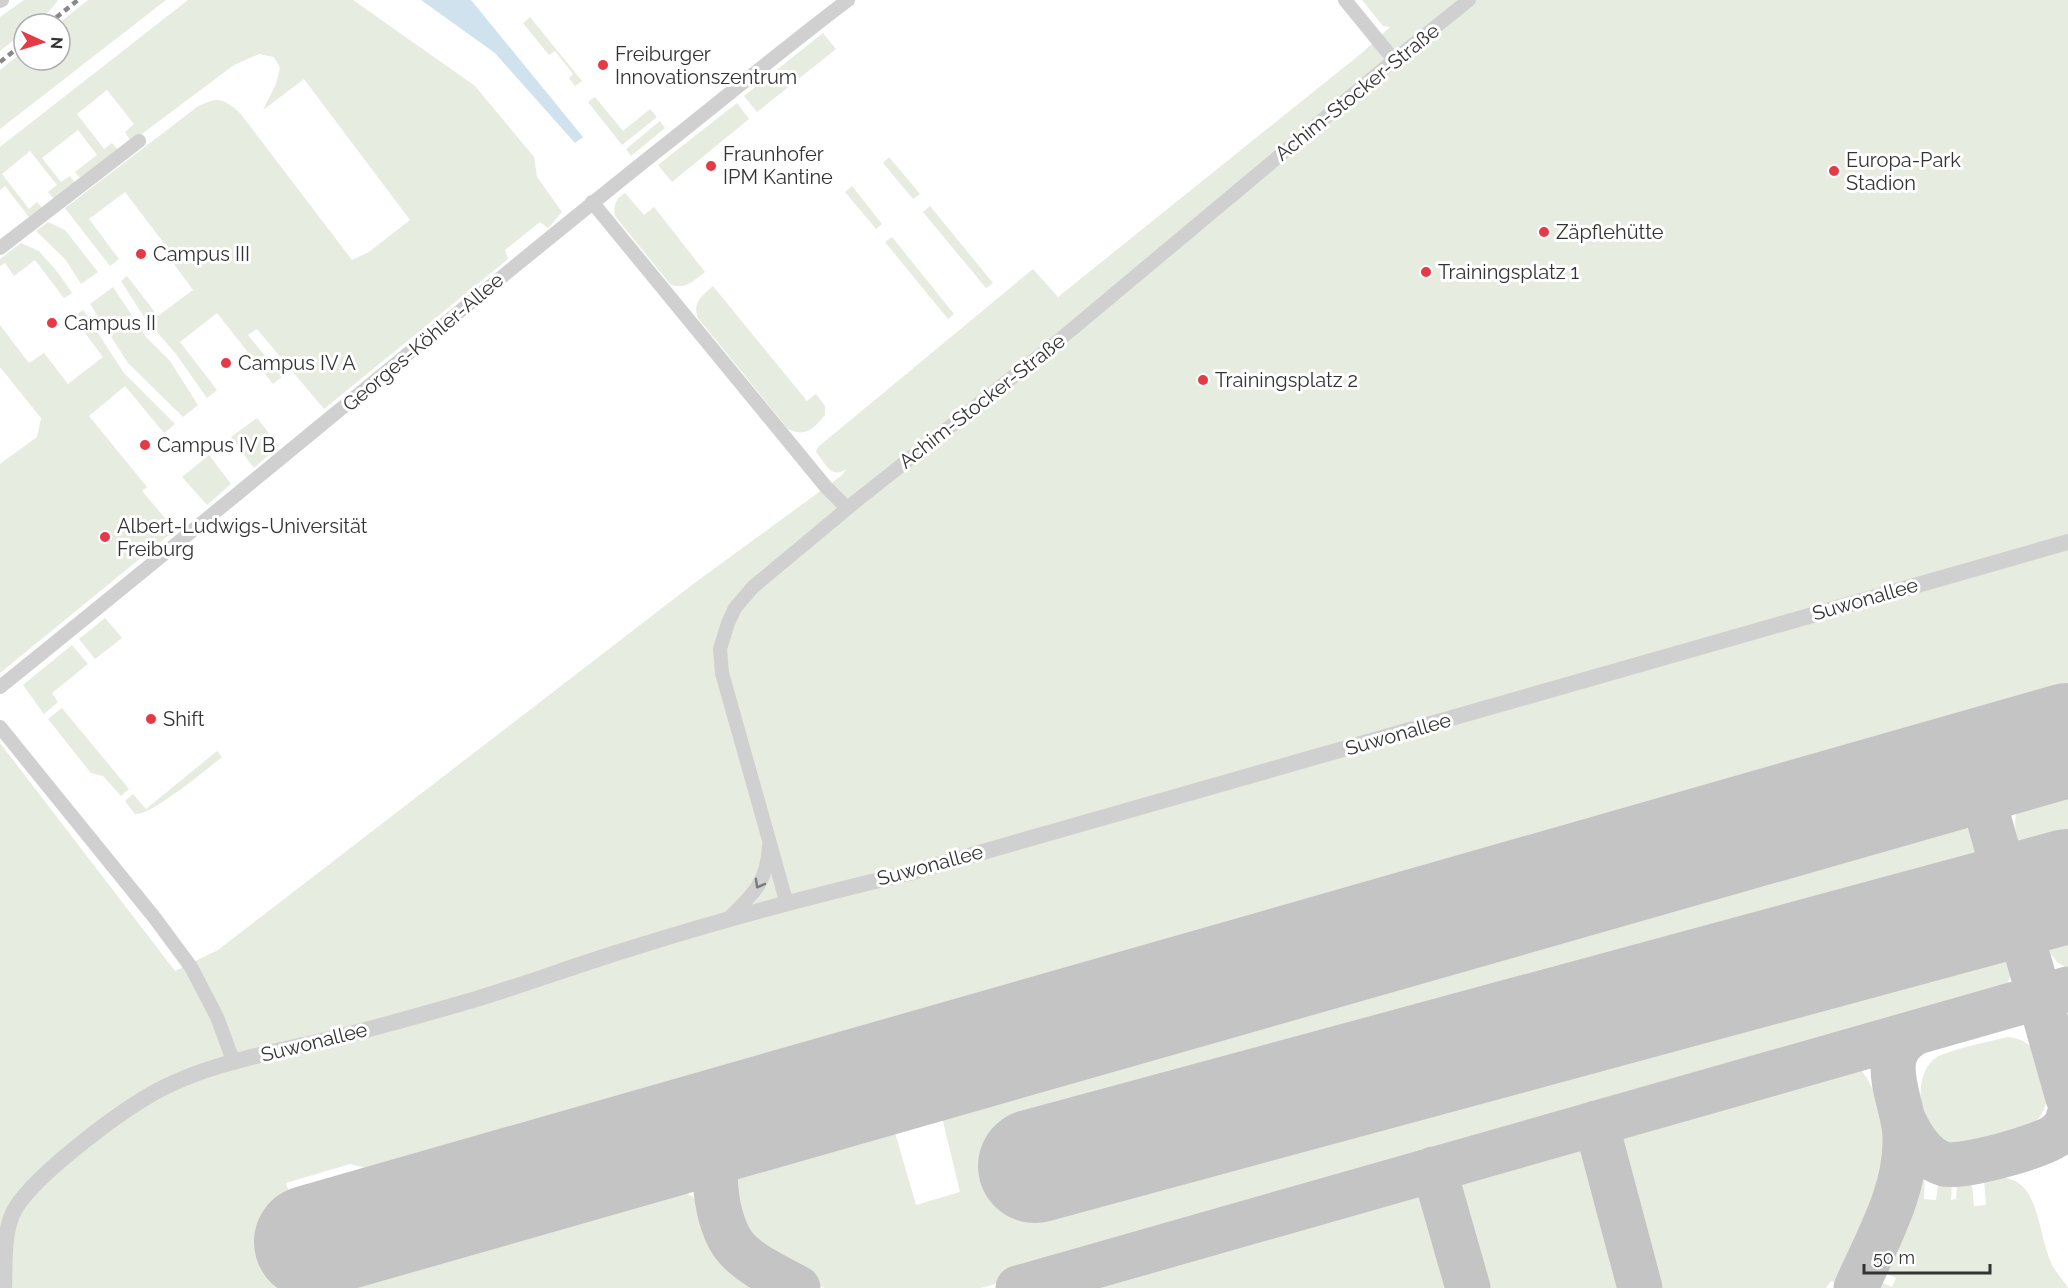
<svg xmlns="http://www.w3.org/2000/svg" width="2068" height="1288" font-family="Raleway,sans-serif">
<style>
.green{fill:#e6ecdf}
.water{fill:#cfe2ee}
.lines{fill:none;stroke-linecap:round;stroke-linejoin:round}
.taxiway{stroke:#c4c4c4;stroke-width:45}
.runway{stroke:#c4c4c4;stroke-width:114}
.minor{stroke:#d0d0d0;stroke-width:14}
.tertiary{stroke:#d0d0d0;stroke-width:16}
.rail{stroke:#888;stroke-width:4.5;stroke-dasharray:6 4.5;stroke-linecap:butt}
.oneway{stroke:#7a7a7a}
.poi-dot{fill:#e63946;stroke:#fff;stroke-width:2}
.labels{text-anchor:middle;stroke-width:6;stroke-linejoin:round;paint-order:stroke}
.poi-label{font-size:20px;fill:#333;stroke:#fff;text-anchor:start}
.street-label{font-size:20px;fill:#333;stroke:#fff}
</style>
<rect width="100%" height="100%" fill="#fff"/>
<!-- green -->
<path class="green" d="M 24,0 L 58,0 C 49,12 40,24 24,24 L 24,32 L 0,51 L 0,17 Z
M 88,0 L 166,0 L 0,129 L 0,70 L 24,51 L 24,60 L 60,60 L 60,24 L 58,24 Z
M 188,0 L 353,0 L 475,86 L 534,157 L 537,177 L 562,212 L 548,228 L 540,222 L 505,250 L 508,259 L 324,409 L 257,329 L 248,335 L 282,377 L 273,384 L 217,313 L 180,342 L 217,390 L 207,398 L 176,354 L 144,317 L 121,281 L 127,276 L 158,316 L 193,290 L 163,249 L 166,246 L 125,192 L 89,219 L 119,259 L 110,266 L 65,208 L 197,107 C 218,97 221,97 240,113 L 352,260 L 369,252 L 410,220 L 304,79 L 263,110 L 276,84 L 280,68 L 274,57 L 259,54 L 234,65 L 131,142 L 125,132 L 134,124 L 107,90 L 77,114 L 104,149 L 112,143 L 119,151 L 81,179 L 75,172 L 97,155 L 78,130 L 42,158 L 61,182 L 70,176 L 75,183 L 54,199 L 48,192 L 57,185 L 30,151 L 2,174 L 29,209 L 37,202 L 42,208 L 29,217 L 5,186 L 0,190 L 0,147 Z
M 1362,0 L 2068,0 L 2068,702 L 401,1177 L 350,1164 L 286,1183 L 316,1283 L 653,1185 L 680,1190 L 692,1196 L 711,1219 L 728,1251 L 749,1269 L 784,1288 L 0,1288 L 0,743 L 175,971 L 218,950 L 692,585 L 841,476 L 847,469 C 830,479 827,465 816,452 L 818,447 L 1033,269 L 1058,297 L 1363,52 L 1390,27 L 1383,26 Z
M 530,17 L 582,81 L 575,86 L 569,78 L 573,74 L 555,51 L 549,55 L 523,23 Z
M 823,33 L 836,49 L 757,112 L 744,96 Z
M 595,97 L 623,131 L 650,109 L 657,117 L 622,145 L 588,102 Z
M 737,103 L 749,119 L 672,182 L 658,165 Z
M 660,121 L 665,128 L 631,156 L 626,149 Z
M 889,157 L 920,194 L 913,199 L 883,163 Z
M 852,186 L 882,224 L 876,229 L 845,192 Z
M 625,193 L 644,215 L 654,207 L 705,272 C 694,280 685,291 670,284 L 615,216 C 613,204 616,199 625,193 Z
M 930,206 L 993,283 L 986,288 L 923,212 Z
M 48,222 L 65,230 L 98,272 L 81,284 L 65,259 L 36,231 Z
M 892,237 L 954,314 L 948,319 L 885,242 Z
M 21,243 L 39,251 L 59,274 L 72,293 L 64,298 L 35,260 L 14,276 L 5,263 L 0,266 L 0,259 Z
M 713,286 L 807,401 L 816,394 L 825,406 L 825,415 C 814,428 806,438 788,429 L 698,318 C 692,302 702,296 713,286 Z
M 113,287 L 146,337 L 170,361 L 198,405 L 183,417 L 128,363 L 90,304 Z
M 83,310 L 124,373 L 175,424 L 164,433 L 125,386 L 89,416 L 147,487 L 142,491 L 175,530 L 0,673 L 0,464 L 37,437 L 41,418 L 0,367 L 0,325 L 29,363 L 44,353 L 68,384 L 103,357 L 73,317 Z
M 257,418 L 279,446 L 254,468 L 231,437 Z
M 209,455 L 231,484 L 207,505 L 182,477 Z
M 105,618 L 122,638 L 95,659 L 79,639 Z
M 72,645 L 88,664 L 52,693 L 58,702 L 44,714 L 23,685 Z
M 62,708 L 129,789 L 121,796 L 103,776 L 91,773 L 48,719 Z
M 217,751 L 222,757 C 207,769 151,816 135,814 L 125,801 L 133,794 L 146,809 Z
M 2068,780 L 2068,969 L 2057,962 L 2051,954 L 2017,838 C 2013,821 2015,801 2031,791 C 2041,785 2057,784 2068,780 Z
M 1939,817 C 1962,822 1972,827 1980,850 L 2011,962 C 2012,978 2007,989 1994,998 L 981,1288 L 824,1288 L 757,1252 L 744,1242 L 736,1231 L 732,1218 L 731,1200 L 736,1177 L 750,1159 L 891,1119 L 916,1205 L 960,1192 L 939,1105 Z
M 2007,1037 C 2031,1039 2039,1053 2045,1074 C 2050,1095 2048,1113 2030,1126 L 1959,1144 C 1923,1141 1908,1084 1933,1060 C 1944,1050 1990,1042 2007,1037 Z
M 1837,1063 C 1843,1065 1853,1065 1859,1069 C 1877,1082 1896,1155 1893,1176 C 1886,1213 1864,1253 1848,1287 L 1831,1281 L 1826,1288 L 1651,1288 L 1611,1146 L 1625,1124 Z
M 1567,1140 L 1592,1151 L 1633,1288 L 1477,1288 L 1447,1185 L 1448,1179 L 1453,1173 Z
M 1918,1170 L 1925,1174 L 1924,1199 L 1936,1200 L 1939,1179 L 1952,1182 L 1951,1200 L 1956,1199 L 1957,1184 L 1972,1184 L 1974,1206 L 1986,1205 L 1984,1179 C 2042,1166 2035,1229 2052,1265 C 2056,1273 2064,1280 2068,1288 L 1868,1288 L 1872,1278 L 1892,1287 L 1896,1278 L 1876,1269 Z
M 1426,1181 L 1435,1186 L 1438,1192 L 1465,1288 L 1051,1288 Z"/>
<!-- water -->
<path class="water" d="M 421,0 L 471,0 L 583,137 L 575,143 L 495,53 Z"/>
<g class="lines">
<!-- taxiway -->
<path class="taxiway" d="M 1974,767 L 2068,1098
M 741,1119 C 736,1122 730,1126 726,1130 C 707,1157 715,1224 736,1248 C 752,1266 778,1277 798,1288
M 1904,1121 C 1912,1138 1924,1158 1944,1164 C 1961,1169 2039,1147 2055,1136 C 2060,1133 2067,1125 2068,1118
M 1596,1123 L 1640,1288
M 1434,1169 L 1468,1288
M 1018,1288 L 2068,989
M 1856,1288 C 1877,1240 1907,1190 1905,1136 C 1904,1100 1872,1054 1917,1032"/>
<!-- runway -->
<path class="runway" d="M 1035,1166 L 2068,886
M 311,1242 L 2068,740"/>
<!-- minor -->
<path class="minor" d="M 1345,0 L 1394,60
M 0,1 L 2,0
M 592,202 L 826,487 L 847,508
M 0,248 L 139,141
M 0,687 C 217,513 429,334 646,160 C 714,107 779,52 848,0
M 0,727 L 154,917 L 191,967 L 217,1017 L 234,1063
M 787,904 L 722,673 L 720,649 L 728,623 L 735,608 L 753,587 L 855,502 L 1058,341 L 1394,60 L 1469,0
M 727,920 C 752,895 767,884 769,846"/>
<!-- tertiary -->
<path class="tertiary" d="M 4,1288 C 5,1265 3,1237 12,1215 C 26,1181 117,1114 150,1095 C 201,1065 269,1053 326,1040 C 375,1028 425,1014 473,1000 C 526,984 577,965 629,949 C 721,920 815,895 909,873 L 2068,542"/>
<!-- rail -->
<path class="rail" d="M 48,24 L 78,0
M 0,62 L 24,43"/>
</g>
<!-- one-way arrows -->
<defs><path id="oneway-chevron" d="M-2-3.5L2.5 0L-2 3.5" fill="none" stroke-width="1.6" stroke-linecap="round" stroke-linejoin="round" transform="scale(1.5)"/></defs>
<use class="oneway" href="#oneway-chevron" transform="translate(759 884) rotate(119)"/>
<!-- markers -->
<g class="poi-dot">
<circle cx="603" cy="65" r="6"/>
<circle cx="711" cy="166" r="6"/>
<circle cx="1834" cy="171" r="6"/>
<circle cx="1544" cy="232" r="6"/>
<circle cx="141" cy="254" r="6"/>
<circle cx="1426" cy="272" r="6"/>
<circle cx="52" cy="323" r="6"/>
<circle cx="226" cy="363" r="6"/>
<circle cx="1203" cy="380" r="6"/>
<circle cx="145" cy="445" r="6"/>
<circle cx="105" cy="537" r="6"/>
<circle cx="151" cy="719" r="6"/>
</g>
<g class="labels">
<!-- poi labels -->
<g class="poi-label">
<text x="615" y="61">Freiburger<tspan x="615" dy="23">Innovationszentrum</tspan></text>
<text x="723" y="161">Fraunhofer<tspan x="723" dy="23">IPM Kantine</tspan></text>
<text x="1846" y="167">Europa-Park<tspan x="1846" dy="23">Stadion</tspan></text>
<text x="1556" y="239">Zäpflehütte</text>
<text x="153" y="261">Campus III</text>
<text x="1438" y="279">Trainingsplatz 1</text>
<text x="64" y="330">Campus II</text>
<text x="238" y="370">Campus IV A</text>
<text x="1215" y="387">Trainingsplatz 2</text>
<text x="157" y="452">Campus IV B</text>
<text x="117" y="533">Albert-Ludwigs-Universität<tspan x="117" dy="23">Freiburg</tspan></text>
<text x="163" y="726">Shift</text>
</g>
<!-- street labels -->
<g class="street-label">
<text transform="translate(1357 92) rotate(-39)" y="7">Achim-Stocker-Straße</text>
<text transform="translate(423 342) rotate(-40)" y="7">Georges-Köhler-Allee</text>
<text transform="translate(982 401) rotate(-38)" y="7">Achim-Stocker-Straße</text>
<text transform="translate(1865 599) rotate(-16)" y="7">Suwonallee</text>
<text transform="translate(1398 734) rotate(-16)" y="7">Suwonallee</text>
<text transform="translate(930 865) rotate(-15)" y="7">Suwonallee</text>
<text transform="translate(314 1042) rotate(-14)" y="7">Suwonallee</text>
</g>
</g>
<!-- north arrow -->
<g transform="translate(42 42) rotate(94)"><circle r="28" fill="#ffffff" stroke="#adadad" stroke-width="1.5"/>
<path d="M0-4.5L10 22L0 15L-10 22Z" fill="#e63946"/>
<text y="-9" font-size="16" font-weight="bold" text-anchor="middle" fill="#333333">N</text>
</g>
<!-- scale -->
<path d="M1864 1264v9h126v-9" fill="none" stroke="#333333" stroke-width="3"/>
<text x="1873" y="1264" font-size="18" fill="#333333" stroke="#ffffff" stroke-width="4.5" paint-order="stroke">50 m</text>
</svg>
